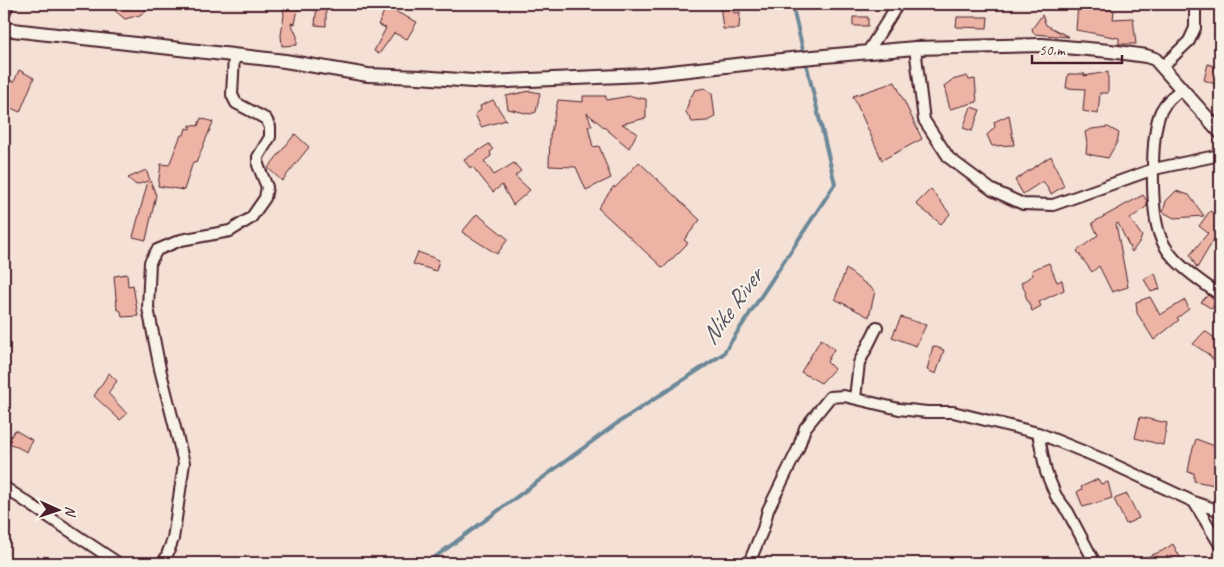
<svg xmlns="http://www.w3.org/2000/svg" width="1224" height="567" font-family="Caveat,sans-serif">
<style>
.lines{fill:none;stroke-linecap:round;stroke-linejoin:round}
.stream{stroke:#6c8899;stroke-width:4}
.building{fill:#edb4a6;stroke:#4a1f2b}
.minor-casing{stroke:#4a1f2b;stroke-width:14}
.tertiary-casing{stroke:#4a1f2b;stroke-width:16}
.minor{stroke:#f7f3e8;stroke-width:10}
.tertiary{stroke:#f7f3e8;stroke-width:12}
.labels{text-anchor:middle;stroke-width:4;stroke-linejoin:round;paint-order:stroke}
.water-label{font-size:25px;font-style:italic;fill:#5b5462;stroke:#f7f3e8}
</style>
<rect width="100%" height="100%" fill="#f4e0d4"/>
<filter id="ink" filterUnits="userSpaceOnUse"><feTurbulence type="fractalNoise" baseFrequency=".02" numOctaves="2"/><feDisplacementMap in="SourceGraphic" scale="10" xChannelSelector="R" yChannelSelector="G"/><feConvolveMatrix kernelMatrix="1 2 1 2 8 2 1 2 1" color-interpolation-filters="sRGB"/></filter>
<g filter="url(#ink)">
<g class="lines">
<!-- stream -->
<path class="stream" d="M 427,563 L 616,424 L 723,354 L 835,184 L 792,4"/>
</g>
<!-- building -->
<path class="building" d="M 107,4 L 153,4 L 140,15 L 125,19 Z
M 282,4 L 299,4 L 295,24 L 291,23 L 297,36 L 297,45 L 282,46 L 281,35 L 284,15 Z
M 317,4 L 326,4 L 326,26 L 315,25 Z
M 720,4 L 733,4 L 734,13 L 740,12 L 739,29 L 723,29 Z
M 1078,4 L 1114,11 L 1113,19 L 1133,18 L 1136,44 L 1119,44 L 1119,38 L 1076,30 Z
M 386,7 L 417,22 L 407,39 L 394,33 L 379,54 L 374,51 L 386,28 L 378,25 Z
M 1042,15 L 1046,25 L 1069,37 L 1034,34 L 1032,29 Z
M 853,17 L 868,17 L 868,26 L 853,26 Z
M 957,17 L 988,17 L 987,28 L 956,27 Z
M 1208,64 L 1220,68 L 1220,86 L 1204,80 Z
M 19,70 L 34,78 L 20,112 L 4,105 L 4,77 L 14,82 Z
M 1108,72 L 1108,93 L 1100,93 L 1098,114 L 1083,111 L 1085,89 L 1066,88 L 1068,74 L 1085,74 L 1084,76 Z
M 967,76 L 969,80 L 975,79 L 977,102 L 950,109 L 944,86 L 952,80 Z
M 895,82 L 922,139 L 882,160 L 853,96 Z
M 705,88 L 712,93 L 715,117 L 707,121 L 692,122 L 686,112 L 689,100 L 695,90 Z
M 530,91 L 540,93 L 536,112 L 530,114 L 508,109 L 506,96 Z
M 583,96 L 606,96 L 606,100 L 630,96 L 646,99 L 646,118 L 622,124 L 637,133 L 629,148 L 587,113 L 592,126 L 588,126 L 593,147 L 599,146 L 611,178 L 586,190 L 576,167 L 549,166 L 550,136 L 558,100 L 583,102 Z
M 493,100 L 506,120 L 481,127 L 475,114 L 481,110 L 480,106 Z
M 971,107 L 980,110 L 972,131 L 963,128 Z
M 1009,115 L 1014,145 L 992,146 L 987,135 L 995,127 L 994,122 Z
M 201,118 L 213,122 L 196,163 L 193,162 L 184,190 L 158,186 L 161,164 L 169,165 L 181,135 L 184,135 L 186,128 L 190,129 L 190,125 L 198,126 Z
M 1108,127 L 1119,133 L 1117,142 L 1108,158 L 1092,155 L 1086,153 L 1087,143 L 1085,132 L 1092,129 Z
M 295,134 L 309,147 L 282,181 L 268,168 Z
M 489,144 L 493,150 L 490,152 L 491,156 L 484,161 L 494,175 L 514,163 L 521,171 L 515,176 L 530,190 L 513,205 L 502,185 L 493,192 L 472,166 L 470,168 L 464,160 Z
M 1051,156 L 1064,186 L 1051,194 L 1043,181 L 1023,194 L 1015,180 Z
M 639,162 L 700,220 L 684,240 L 688,243 L 663,268 L 598,208 L 614,186 L 615,188 Z
M 146,170 L 156,195 L 146,240 L 133,237 L 148,181 L 136,185 L 128,178 Z
M 931,189 L 950,214 L 941,224 L 916,204 Z
M 1176,191 L 1189,195 L 1204,216 L 1174,218 L 1163,212 L 1166,201 Z
M 1143,195 L 1147,201 L 1147,206 L 1130,219 L 1142,236 L 1140,241 L 1132,252 L 1118,223 L 1116,224 L 1128,287 L 1112,292 L 1099,266 L 1092,272 L 1077,251 L 1098,235 L 1092,223 Z
M 1210,211 L 1220,217 L 1220,229 L 1197,268 L 1190,255 L 1208,233 L 1199,226 Z
M 477,214 L 508,239 L 497,254 L 462,232 Z
M 418,252 L 439,260 L 436,271 L 413,264 Z
M 1049,263 L 1057,282 L 1062,280 L 1064,290 L 1039,302 L 1041,306 L 1032,311 L 1025,294 L 1026,293 L 1021,283 L 1033,275 L 1032,270 Z
M 846,269 L 875,291 L 869,317 L 835,299 Z
M 1155,273 L 1160,289 L 1151,292 L 1144,279 Z
M 127,274 L 128,286 L 133,285 L 138,316 L 122,317 L 121,311 L 117,309 L 114,276 Z
M 1208,295 L 1215,301 L 1212,309 L 1201,302 Z
M 1150,297 L 1160,315 L 1185,300 L 1189,309 L 1177,318 L 1179,320 L 1154,340 L 1137,313 L 1136,302 Z
M 901,317 L 926,325 L 916,346 L 892,337 Z
M 1205,331 L 1220,342 L 1220,367 L 1208,354 L 1193,344 Z
M 821,339 L 834,349 L 827,362 L 834,369 L 821,383 L 801,372 Z
M 933,346 L 944,350 L 936,374 L 927,370 Z
M 109,373 L 117,381 L 108,393 L 127,414 L 120,420 L 94,396 Z
M 1140,417 L 1167,423 L 1163,445 L 1135,438 Z
M 15,430 L 32,440 L 27,452 L 7,442 Z
M 1196,439 L 1220,448 L 1220,486 L 1194,481 L 1194,473 L 1188,472 L 1191,455 Z
M 1098,479 L 1101,484 L 1108,482 L 1112,498 L 1083,507 L 1077,492 L 1082,489 L 1081,487 Z
M 1127,494 L 1139,518 L 1126,524 L 1114,499 Z
M 1173,544 L 1183,563 L 1132,563 L 1162,551 Z"/>
<g class="lines">
<!-- minor casing -->
<g class="minor-casing">
<path id="minor" d="M 4,14 L 8,4
M 915,48 L 924,120 L 949,158 L 992,190 L 1023,204 L 1053,205 L 1154,169 L 1220,155
M 867,53 L 898,4
M 1162,67 L 1189,41 L 1195,28 L 1195,4
M 1182,89 C 1174,95 1166,101 1161,111 C 1150,135 1151,208 1159,233 C 1161,240 1167,251 1172,256 C 1183,270 1206,285 1220,295
M 855,398 L 859,363 L 877,327
M 1038,433 L 1046,472 L 1056,496 L 1068,512 L 1095,563
M 4,487 L 118,563
M 1194,502 L 1220,545
M 164,563 L 173,539 L 184,463 L 160,369 L 148,308 L 150,262 L 157,250 L 181,240 L 230,231 L 251,218 L 265,198 L 267,187 L 258,165 L 258,157 L 270,137 L 270,127 L 266,119 L 236,103 L 232,95 L 234,55
M 749,563 L 763,529 L 768,510 L 798,449 L 805,428 L 830,397 L 844,396 L 899,409 L 927,412 L 953,412 L 1038,433 L 1102,459 L 1194,502 L 1220,511"/>
</g>
<!-- tertiary casing -->
<g class="tertiary-casing">
<path id="tertiary" d="M 4,29 L 285,61 L 368,75 L 419,77 L 486,82 L 643,75 L 791,59 L 915,48 L 1042,45 L 1110,51 L 1146,56 L 1155,59 L 1220,132"/>
</g>
<!-- minor -->
<use href="#minor" class="minor"/>
<!-- tertiary -->
<use href="#tertiary" class="tertiary"/>
</g>
</g>
<g class="labels">
<!-- water labels -->
<g class="water-label">
<text transform="translate(731 306) rotate(-54)" y="9">Nike River</text>
</g>
</g>
<!-- margin -->
<rect width="1224" height="567" fill="none" stroke="#f7f3e8" stroke-width="20"/>
<rect x="10" y="10" width="1204" height="547" fill="none" stroke="#4a1f2b" stroke-width="2" filter="url(#ink)"/>
<!-- north arrow -->
<g transform="translate(58 510) rotate(93)" stroke="#f7f3e8" stroke-width="4" paint-order="stroke">
<path d="M0-4L9 19L0 12L-9 19Z" fill="#4a1f2b"/>
<text y="-8" font-size="14" font-weight="bold" text-anchor="middle" fill="#4a1f2b">N</text>
</g>
<!-- scale -->
<path d="M1032 55v8h90v-8" fill="none" stroke="#4a1f2b" stroke-width="2.5"/>
<text x="1039" y="55" font-size="15" fill="#4a1f2b" stroke="#f7f3e8" stroke-width="4" paint-order="stroke">50 m</text>
</svg>
